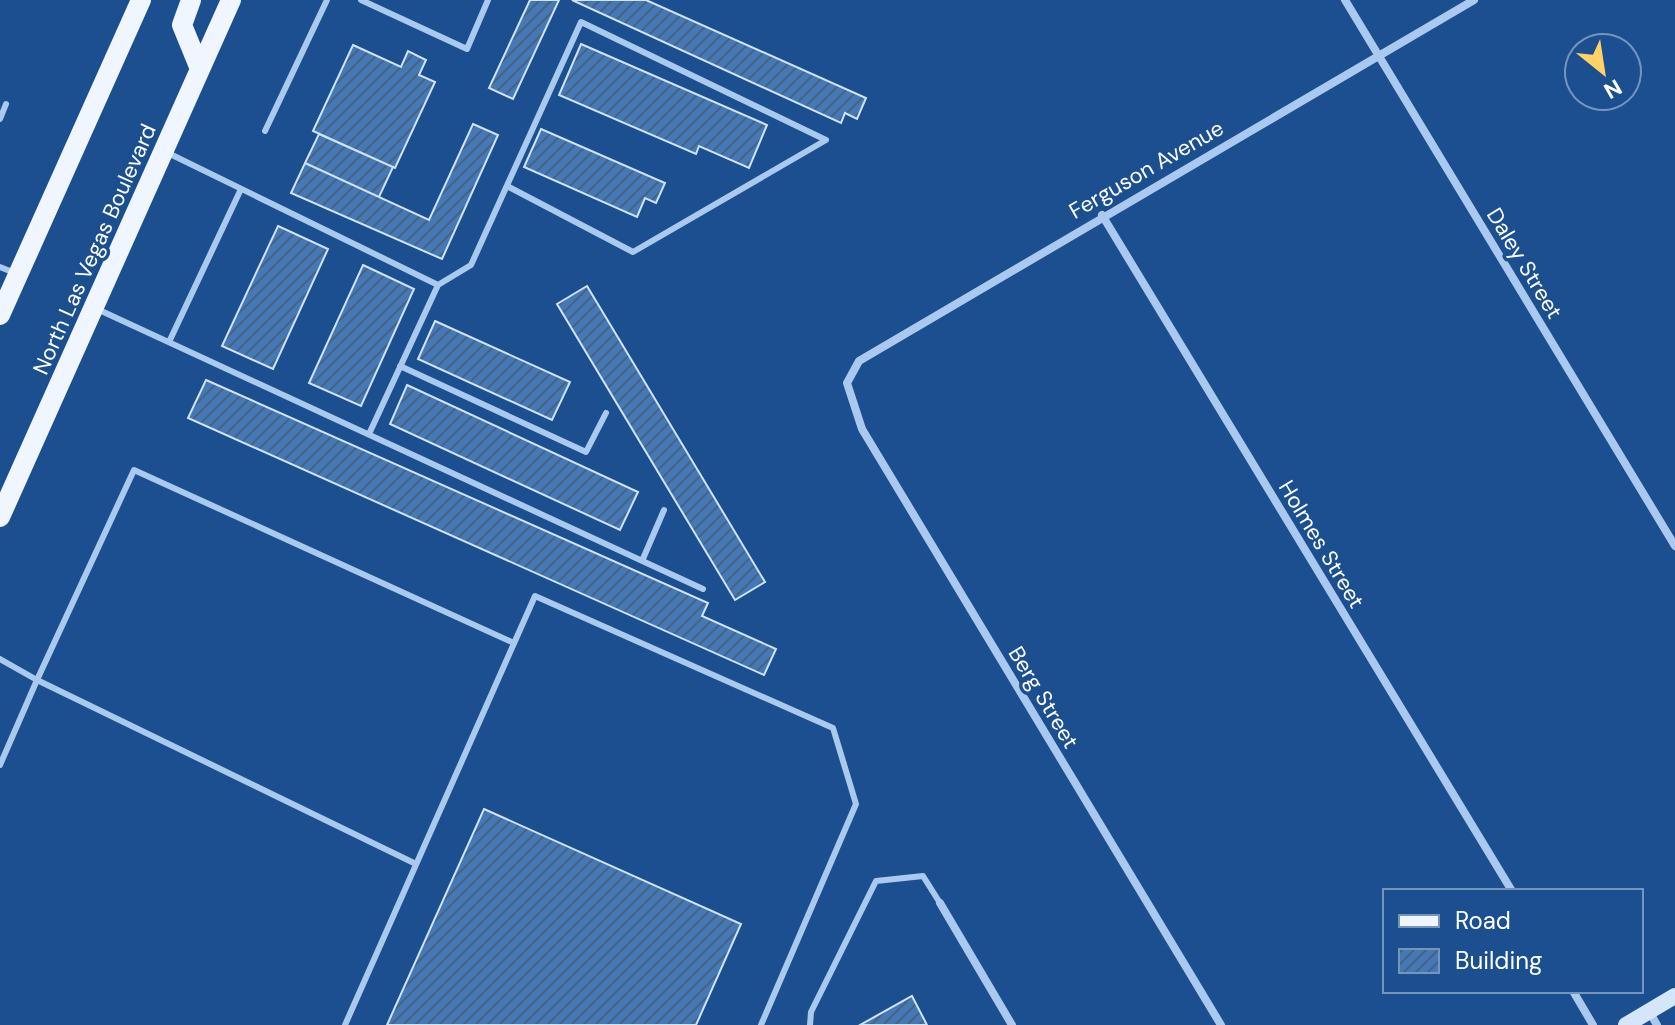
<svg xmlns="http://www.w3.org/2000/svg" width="1675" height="1025" font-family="'DM Sans',sans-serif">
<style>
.building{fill:url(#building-hatch);stroke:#cfe3fa;stroke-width:2}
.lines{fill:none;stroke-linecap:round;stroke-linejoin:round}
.lane{stroke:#a9c9ee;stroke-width:6}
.street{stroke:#a9c9ee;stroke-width:8}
.secondary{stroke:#d6e6fa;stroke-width:16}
.primary{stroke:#f0f6ff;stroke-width:20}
.labels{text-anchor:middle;stroke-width:7;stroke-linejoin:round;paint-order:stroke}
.street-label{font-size:22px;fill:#fff;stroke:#1b4f8f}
</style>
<defs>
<pattern id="building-hatch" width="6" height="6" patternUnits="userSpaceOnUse" patternTransform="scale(2)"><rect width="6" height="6" fill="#4478b7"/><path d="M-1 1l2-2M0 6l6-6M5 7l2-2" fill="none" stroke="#486282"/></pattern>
</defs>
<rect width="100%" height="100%" fill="#1b4f8f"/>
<!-- building -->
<path class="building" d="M 530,0 L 559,0 L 513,99 L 489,88 Z
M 572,0 L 646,0 L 866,98 L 857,119 L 845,113 L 841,123 Z
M 581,44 L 767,125 L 749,168 L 699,146 L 696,154 L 559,95 Z
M 353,45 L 401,67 L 408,51 L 426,60 L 419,75 L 435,82 L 395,168 L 313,131 Z
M 473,124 L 498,135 L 442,259 L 291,193 L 305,163 L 429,220 Z
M 541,129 L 665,183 L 656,203 L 645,198 L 637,217 L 524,167 Z
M 319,134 L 393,167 L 379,197 L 305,163 Z
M 278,226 L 328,249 L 273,369 L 222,346 Z
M 363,265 L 414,289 L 361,406 L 309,383 Z
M 587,286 L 765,582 L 735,600 L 557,304 Z
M 435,321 L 570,382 L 552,420 L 418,359 Z
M 206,380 L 708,603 L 702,616 L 776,649 L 764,675 L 188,418 Z
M 407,385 L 638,492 L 620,530 L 390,424 Z
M 484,809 L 741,924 L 696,1025 L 387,1025 Z
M 912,996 L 927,1025 L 860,1025 Z"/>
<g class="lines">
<!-- lane -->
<path class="lane" d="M 361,0 L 467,49 L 488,0
M 0,119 L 6,104
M 265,131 L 327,0
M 168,153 L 438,285
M 0,267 L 15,273
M 97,309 L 703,589
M 169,342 L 241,189
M 400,366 L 586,452 L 606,413
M 369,434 L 438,285 L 471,265 L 581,22 L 826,140 L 633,252 L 507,186
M 642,561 L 664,510
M 0,659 L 37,680 L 134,470 L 514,643
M 0,765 L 37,680 L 416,864
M 345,1025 L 535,596 L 833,728 L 856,804 L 761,1025
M 810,1025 L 811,1012 L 876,881 L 923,876 L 940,903"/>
<!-- street -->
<path class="street" d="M 1345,0 L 1675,546
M 1102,215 L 1512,891
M 940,903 L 1012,1025
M 1573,991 L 1593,1025
M 1649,1011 L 1657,1025
M 1221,1025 L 862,429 L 847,383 L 859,361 L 1474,0"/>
<!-- secondary -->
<path class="secondary" d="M 1626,1025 L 1675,996"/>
<!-- primary -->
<path class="primary" d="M 191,0 L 182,25 L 200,69
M 0,315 L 141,0
M 0,517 L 231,0"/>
</g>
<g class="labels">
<!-- street labels -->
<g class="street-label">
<text transform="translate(1146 169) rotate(-30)" y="8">Ferguson Avenue</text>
<text transform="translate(94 249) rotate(-66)" y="8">North Las Vegas Boulevard</text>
<text transform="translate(1525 263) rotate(59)" y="8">Daley Street</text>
<text transform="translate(1322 544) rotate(59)" y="8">Holmes Street</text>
<text transform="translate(1044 697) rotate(59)" y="8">Berg Street</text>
</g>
</g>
<!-- legend -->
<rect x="1383" y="889" width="260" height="104" fill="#1b4f8f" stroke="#7695bc" stroke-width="2"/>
<rect x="1399" y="915" width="40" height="12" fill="#f0f6ff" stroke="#7695bc" stroke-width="2"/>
<text x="1455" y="929" font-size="24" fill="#ffffff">Road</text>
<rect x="1399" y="949" width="40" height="24" fill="url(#building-hatch)" stroke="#7695bc" stroke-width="2"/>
<text x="1455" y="969" font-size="24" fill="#ffffff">Building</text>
<!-- north arrow -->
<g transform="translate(1603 72) rotate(150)"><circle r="38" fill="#1b4f8f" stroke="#7695bc" stroke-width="2"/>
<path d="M0-6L14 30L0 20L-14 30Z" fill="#ffd166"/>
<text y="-12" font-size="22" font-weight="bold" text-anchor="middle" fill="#ffffff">N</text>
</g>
</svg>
